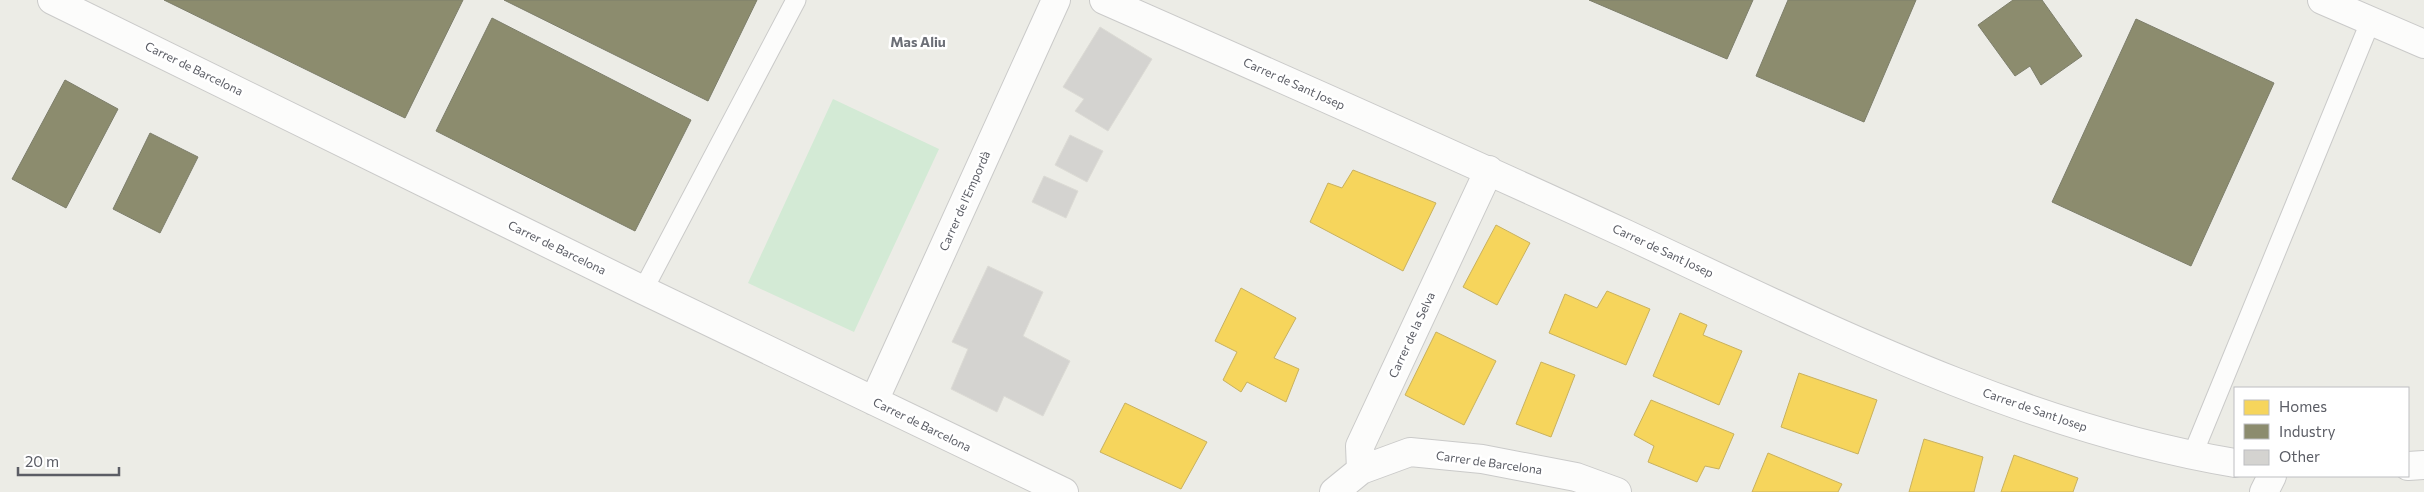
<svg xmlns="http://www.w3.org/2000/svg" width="2424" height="492" font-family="Commissioner,sans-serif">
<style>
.green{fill:#d3ead5}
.homes{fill:#f6d55c;stroke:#c8b15f}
.industry{fill:#8c8c6e;stroke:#7d7e6b}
.building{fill:#d4d3d0;stroke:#dcdbd5}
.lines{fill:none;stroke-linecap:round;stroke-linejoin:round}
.lane-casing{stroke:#cacac9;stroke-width:21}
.street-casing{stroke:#cacac9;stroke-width:30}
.lane{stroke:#fcfcfb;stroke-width:19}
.street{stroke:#fcfcfb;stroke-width:28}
.labels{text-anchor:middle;stroke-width:5;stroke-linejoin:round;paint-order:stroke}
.street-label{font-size:12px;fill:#5b5d65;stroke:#fff}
.neighbourhood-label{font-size:14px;font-weight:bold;fill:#6c6f77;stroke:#fff}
</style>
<rect width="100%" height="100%" fill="#ecece6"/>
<!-- green -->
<path class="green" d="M 833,99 L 939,149 L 854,332 L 748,283 Z"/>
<!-- homes -->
<path class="homes" d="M 1353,170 L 1436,203 L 1403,271 L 1310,222 L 1328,183 L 1342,188 Z
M 1496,225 L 1530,243 L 1497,305 L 1463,287 Z
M 1241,288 L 1296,318 L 1274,358 L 1299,369 L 1286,402 L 1247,382 L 1241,392 L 1223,380 L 1237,352 L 1215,341 Z
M 1607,291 L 1650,309 L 1626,365 L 1549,333 L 1565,294 L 1597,308 Z
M 1680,313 L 1707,325 L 1703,335 L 1742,351 L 1719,405 L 1653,376 Z
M 1436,332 L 1496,361 L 1464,425 L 1405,395 Z
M 1541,362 L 1575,375 L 1551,437 L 1516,424 Z
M 1799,373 L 1877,400 L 1858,454 L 1781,427 Z
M 1651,400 L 1734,434 L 1719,469 L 1705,466 L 1697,482 L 1648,462 L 1654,446 L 1634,435 Z
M 1125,403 L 1207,442 L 1181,489 L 1100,452 Z
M 1924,439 L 1983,457 L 1974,492 L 1909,492 Z
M 1768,453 L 1842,484 L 1838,492 L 1752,492 Z
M 2014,455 L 2078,478 L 2073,492 L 2001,492 Z"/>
<!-- industry -->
<path class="industry" d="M 164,0 L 463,0 L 405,118 Z
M 504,0 L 757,0 L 708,101 Z
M 1589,0 L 1753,0 L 1727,59 Z
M 1788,0 L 1916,0 L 1864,122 L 1756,76 Z
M 2013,0 L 2042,0 L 2082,56 L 2041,85 L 2030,66 L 2015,76 L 1978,25 Z
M 492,18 L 691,120 L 635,231 L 436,131 Z
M 2136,19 L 2274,83 L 2191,266 L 2052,202 Z
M 65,80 L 118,109 L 66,208 L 12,179 Z
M 150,133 L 198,157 L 160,233 L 113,209 Z"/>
<!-- building -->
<path class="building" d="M 1100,27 L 1152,59 L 1108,131 L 1075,111 L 1084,99 L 1063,87 Z
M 1070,135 L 1103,151 L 1087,182 L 1055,165 Z
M 1044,176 L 1078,191 L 1066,218 L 1032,202 Z
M 988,266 L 1043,292 L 1023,336 L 1070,361 L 1043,416 L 1004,396 L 997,412 L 951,389 L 968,349 L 952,342 Z"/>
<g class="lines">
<!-- lane casing -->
<g class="lane-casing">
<path id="lane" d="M 643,290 L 796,0
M 2192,456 L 2371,20"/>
</g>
<!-- street casing -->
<g class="street-casing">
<path id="street" d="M 52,0 L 643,290 L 1064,492
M 1104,0 C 1279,77 1453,154 1626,234 C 1819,324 2024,428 2235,463
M 2322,0 L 2424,44
M 874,401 L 1056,0
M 2408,466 L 2424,465
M 1361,470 L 1410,452 L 1482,459 L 1576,477 L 1617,492
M 1334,492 L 1361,470 L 1360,446 L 1489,170
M 2264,492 L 2272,476"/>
</g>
<!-- lane -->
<use href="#lane" class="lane"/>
<!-- street -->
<use href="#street" class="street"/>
</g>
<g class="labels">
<!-- street labels -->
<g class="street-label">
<text transform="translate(194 69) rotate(26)" y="4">Carrer de Barcelona</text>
<text transform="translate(1294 84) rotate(24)" y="4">Carrer de Sant Josep</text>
<text transform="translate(965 201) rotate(-66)" y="4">Carrer de l'Empordà</text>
<text transform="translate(557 248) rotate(26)" y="4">Carrer de Barcelona</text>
<text transform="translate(1663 251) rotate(25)" y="4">Carrer de Sant Josep</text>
<text transform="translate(1412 335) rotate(-65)" y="4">Carrer de la Selva</text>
<text transform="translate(2035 410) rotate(19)" y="4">Carrer de Sant Josep</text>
<text transform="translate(922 425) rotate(26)" y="4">Carrer de Barcelona</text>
<text transform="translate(1489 463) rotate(8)" y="4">Carrer de Barcelona</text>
</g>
<!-- neighbourhood labels -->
<g class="neighbourhood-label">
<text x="918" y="47">Mas Aliu</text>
</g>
</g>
<!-- legend -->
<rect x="2234" y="387" width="175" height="90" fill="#ffffff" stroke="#bdbec1"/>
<rect x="2244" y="400" width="25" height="15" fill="#f6d55c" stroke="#bdbec1"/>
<text x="2279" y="412" font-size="15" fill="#5b5d65">Homes</text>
<rect x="2244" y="424" width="25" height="15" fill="#8c8c6e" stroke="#bdbec1"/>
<text x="2279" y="437" font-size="15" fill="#5b5d65">Industry</text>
<rect x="2244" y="450" width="25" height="15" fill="#d4d3d0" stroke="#bdbec1"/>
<text x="2279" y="462" font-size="15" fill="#5b5d65">Other</text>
<!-- scale -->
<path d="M18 467v8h101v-8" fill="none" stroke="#5b5d65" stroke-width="2.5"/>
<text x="25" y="467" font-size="15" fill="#5b5d65" stroke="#ffffff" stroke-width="4" paint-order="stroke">20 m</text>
</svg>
